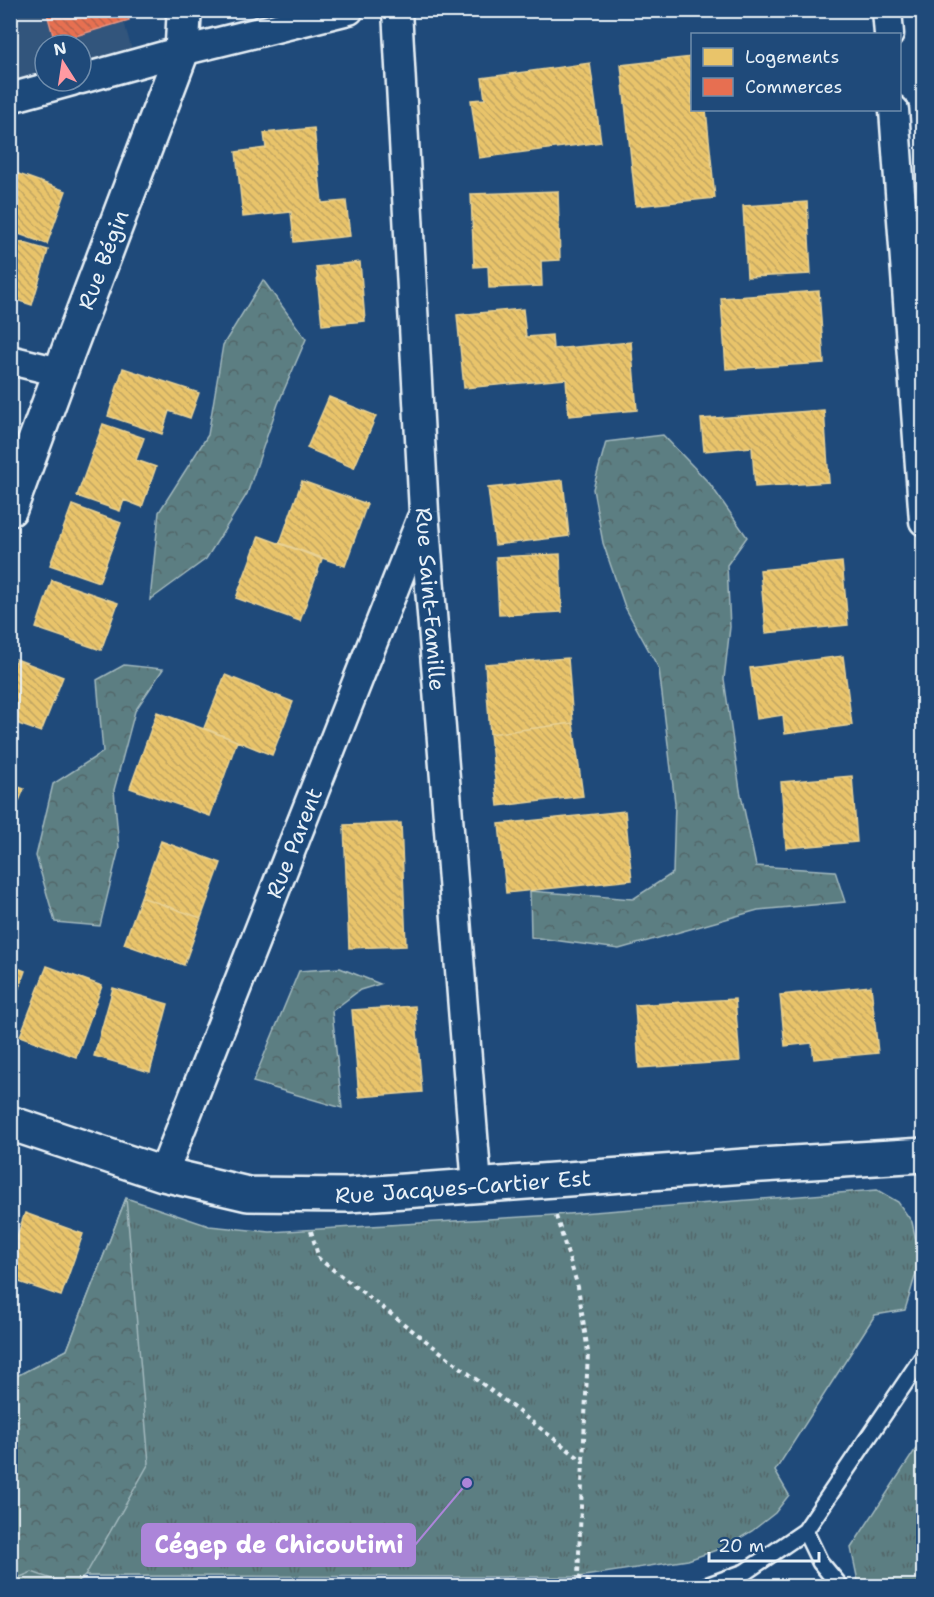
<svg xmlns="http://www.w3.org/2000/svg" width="934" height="1597" font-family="'Shantell Sans',sans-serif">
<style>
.built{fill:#31547b}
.grass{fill:url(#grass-tufts);stroke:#a2b8bd;stroke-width:1.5}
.forest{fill:url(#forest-crowns);stroke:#a2b8bd;stroke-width:1.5}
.homes{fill:url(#homes-back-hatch);stroke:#e9d295;stroke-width:1.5}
.shops{fill:url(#shops-back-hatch);stroke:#e79683;stroke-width:1.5}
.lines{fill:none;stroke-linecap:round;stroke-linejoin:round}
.lane-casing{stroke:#e8f1f8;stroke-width:20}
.street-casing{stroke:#e8f1f8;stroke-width:33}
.secondary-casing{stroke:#e8f1f8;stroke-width:38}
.path{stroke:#e8f1f8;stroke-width:4;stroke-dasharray:4.5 4.5;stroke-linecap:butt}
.lane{stroke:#1f4a7a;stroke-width:15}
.street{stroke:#1f4a7a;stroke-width:28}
.secondary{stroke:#1f4a7a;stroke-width:33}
.labels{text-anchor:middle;stroke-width:6;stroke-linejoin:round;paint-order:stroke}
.street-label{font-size:22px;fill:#e8f1f8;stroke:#1f4a7a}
.leader{fill:none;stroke:#ac85d9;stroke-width:2}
.callout-dot{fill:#ac85d9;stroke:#1f4a7a;stroke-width:2}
.callout{fill:#ac85d9;stroke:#ac85d9;stroke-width:2}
.callout-label{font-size:24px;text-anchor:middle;font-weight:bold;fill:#fff}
</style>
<defs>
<pattern id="grass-tufts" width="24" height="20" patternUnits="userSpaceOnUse" patternTransform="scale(1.5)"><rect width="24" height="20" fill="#5c7e82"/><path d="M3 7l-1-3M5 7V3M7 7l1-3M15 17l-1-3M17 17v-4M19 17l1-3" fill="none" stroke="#526669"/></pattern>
<pattern id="forest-crowns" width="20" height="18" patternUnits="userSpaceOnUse" patternTransform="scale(1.5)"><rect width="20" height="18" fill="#5c7e82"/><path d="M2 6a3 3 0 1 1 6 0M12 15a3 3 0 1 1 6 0" fill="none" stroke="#526669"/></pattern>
<pattern id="homes-back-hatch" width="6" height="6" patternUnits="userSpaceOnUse" patternTransform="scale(1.5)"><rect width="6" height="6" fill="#e9c46a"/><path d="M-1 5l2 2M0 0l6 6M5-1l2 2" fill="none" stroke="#c0a562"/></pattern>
<pattern id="shops-back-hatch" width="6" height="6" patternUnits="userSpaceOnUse" patternTransform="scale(1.5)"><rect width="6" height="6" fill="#e76f51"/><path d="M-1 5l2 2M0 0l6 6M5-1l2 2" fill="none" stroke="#b7634f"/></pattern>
</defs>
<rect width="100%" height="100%" fill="#1f4a7a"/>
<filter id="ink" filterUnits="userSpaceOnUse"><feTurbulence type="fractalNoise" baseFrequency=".0167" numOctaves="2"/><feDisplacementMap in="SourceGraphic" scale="12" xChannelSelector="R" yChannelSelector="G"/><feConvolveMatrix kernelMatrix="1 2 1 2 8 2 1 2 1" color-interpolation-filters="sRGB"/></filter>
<g filter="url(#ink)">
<!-- built -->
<path class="built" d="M 10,11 L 121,11 L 133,54 L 81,67 L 81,45 L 45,45 L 45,76 L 11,85 Z"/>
<!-- grass -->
<path class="grass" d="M 877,1190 L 898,1202 L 912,1222 L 918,1249 L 917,1270 L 905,1310 L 875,1315 L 775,1471 L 789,1495 L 775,1513 L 752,1531 L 725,1547 L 688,1560 L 578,1577 L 85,1576 L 71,1586 L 11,1586 L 11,1379 L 67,1350 L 126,1198 L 209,1226 L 270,1232 L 555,1215 Z
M 923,1438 L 923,1586 L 859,1586 L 851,1548 Z"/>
<!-- forest -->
<path class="forest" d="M 263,280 L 306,339 L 278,404 L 247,494 L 206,559 L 150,600 L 159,512 L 208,435 L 223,345 Z
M 663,435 L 710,484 L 747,537 L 727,565 L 730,627 L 724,679 L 740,790 L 756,866 L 835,871 L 845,902 L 758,910 L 619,949 L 531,937 L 530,891 L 633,899 L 673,873 L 675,803 L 659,669 L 625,607 L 603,543 L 593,489 L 606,442 Z
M 124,665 L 163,669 L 135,711 L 114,790 L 119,848 L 100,926 L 55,922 L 36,856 L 53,784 L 103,752 L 97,680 Z
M 340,968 L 380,984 L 360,990 L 332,1011 L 342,1108 L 253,1082 L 299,971 Z
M 126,1198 L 149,1463 L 85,1576 L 71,1586 L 32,1572 L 11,1581 L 11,1379 L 67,1350 Z"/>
<!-- homes -->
<path class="homes" d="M 692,57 L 692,110 L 706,110 L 715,198 L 636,206 L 621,65 Z
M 590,63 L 601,142 L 479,158 L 471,100 L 485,99 L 482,78 Z
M 314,128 L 322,203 L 346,201 L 350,236 L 294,242 L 291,212 L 243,217 L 236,152 L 266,148 L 264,133 Z
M 10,171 L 66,191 L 47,244 L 10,231 Z
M 558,191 L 560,260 L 541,261 L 542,286 L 489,288 L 488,266 L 474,267 L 471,194 Z
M 807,202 L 811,274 L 747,277 L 743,206 Z
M 10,239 L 48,250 L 32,305 L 10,298 Z
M 360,262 L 365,321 L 322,325 L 316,267 Z
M 819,291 L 824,363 L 726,369 L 721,298 Z
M 523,309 L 526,337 L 552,335 L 553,349 L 631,342 L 637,410 L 569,416 L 566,379 L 464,388 L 457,315 Z
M 123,368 L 199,393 L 190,418 L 169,411 L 162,434 L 108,416 Z
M 329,397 L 376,416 L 354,468 L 307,448 Z
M 824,410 L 829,482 L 755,487 L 752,447 L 704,451 L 701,419 Z
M 103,424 L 144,438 L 136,460 L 156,467 L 142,507 L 124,500 L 120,511 L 77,496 Z
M 563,480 L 569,536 L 495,545 L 488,488 Z
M 302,481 L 367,504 L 345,566 L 280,543 Z
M 72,505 L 121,523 L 99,582 L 50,565 Z
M 259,536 L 322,559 L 300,621 L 236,598 Z
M 560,554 L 562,612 L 499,615 L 496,557 Z
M 842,562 L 848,625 L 766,633 L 760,570 Z
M 52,580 L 118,603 L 101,650 L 36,628 Z
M 843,656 L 852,725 L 785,734 L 783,715 L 757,719 L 750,668 Z
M 568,658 L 573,723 L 490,734 L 485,664 Z
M 16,659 L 63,677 L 41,732 L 10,721 L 10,674 Z
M 225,675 L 293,702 L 272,755 L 204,728 Z
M 157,712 L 237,741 L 210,816 L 130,788 Z
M 573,723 L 583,796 L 498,806 L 490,734 Z
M 852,776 L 857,842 L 786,848 L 781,782 Z
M 10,784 L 24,789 L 10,822 Z
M 625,811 L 632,880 L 506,893 L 499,824 Z
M 401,823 L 406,946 L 349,948 L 344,825 Z
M 161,841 L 221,863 L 201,918 L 141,897 Z
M 141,897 L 201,918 L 184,965 L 124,944 Z
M 10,965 L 25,971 L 10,1013 Z
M 47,966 L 102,986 L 76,1057 L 20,1036 Z
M 871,986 L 878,1053 L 814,1059 L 812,1043 L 785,1046 L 780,995 Z
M 113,988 L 168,1004 L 150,1072 L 94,1056 Z
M 735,999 L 740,1061 L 639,1068 L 635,1005 Z
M 415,1006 L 422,1092 L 359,1097 L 352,1010 Z
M 25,1213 L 83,1234 L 61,1296 L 10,1279 L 10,1256 Z"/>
<!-- shops -->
<path class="shops" d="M 46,10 L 126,10 L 129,20 L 55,42 Z"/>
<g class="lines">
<!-- lane casing -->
<g class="lane-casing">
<path id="lane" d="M 805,1531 L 820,1562 L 840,1586
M 706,1586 L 745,1572 L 805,1531 L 924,1355"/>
</g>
<!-- street casing -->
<g class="street-casing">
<g id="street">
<path id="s1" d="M 397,10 L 424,512 L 477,1186"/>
<path d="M 887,10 L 889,34"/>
<path d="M 81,79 L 182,51 L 349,10"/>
<path d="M 10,98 L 72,81"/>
<path d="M 894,110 L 924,521"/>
<path d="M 10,360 L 60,372"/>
<path id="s2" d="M 163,1174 L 421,520"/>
</g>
</g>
<!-- secondary casing -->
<g class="secondary-casing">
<g id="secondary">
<path id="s3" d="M 10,509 L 66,357 L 182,51 L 184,16 L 182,10"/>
<path id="s4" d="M 10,1123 L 163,1174 L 248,1194 L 349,1195 L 745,1166 L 924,1155"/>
</g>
</g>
<!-- path -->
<path class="path" d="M 556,1216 L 578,1287 L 588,1352 L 583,1461
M 311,1231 L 319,1259 L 583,1461 L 578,1577 L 598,1586"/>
<!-- lane -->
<use href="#lane" class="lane"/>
<!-- street -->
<use href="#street" class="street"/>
<!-- secondary -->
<use href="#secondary" class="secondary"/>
</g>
</g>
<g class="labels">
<!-- street labels -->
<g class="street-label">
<text dy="8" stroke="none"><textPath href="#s3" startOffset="266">Rue Bégin</textPath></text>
<text dy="8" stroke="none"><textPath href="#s1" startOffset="590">Rue Saint-Famille</textPath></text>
<text dy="8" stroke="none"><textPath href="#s2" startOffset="356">Rue Parent</textPath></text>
<text dy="8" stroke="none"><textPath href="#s4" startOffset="464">Rue Jacques-Cartier Est</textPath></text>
</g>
</g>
<!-- callouts -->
<path class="leader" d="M467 1483L415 1545"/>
<circle class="callout-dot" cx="467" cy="1483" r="6"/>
<rect class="callout" x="142" y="1524" width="273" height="42" rx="6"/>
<g class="callout-label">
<text x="279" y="1553">Cégep de Chicoutimi</text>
</g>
<!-- margin -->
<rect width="934" height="1597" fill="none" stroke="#1f4a7a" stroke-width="36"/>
<rect x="18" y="18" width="898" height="1561" fill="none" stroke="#e8f1f8" stroke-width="2" filter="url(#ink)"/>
<!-- legend -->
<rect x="691" y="33" width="210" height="78" fill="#1f4a7a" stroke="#6f8dac" stroke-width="1.5"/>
<rect x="703" y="48" width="30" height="18" fill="#e9c46a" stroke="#6f8dac" stroke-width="1.5"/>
<text x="745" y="63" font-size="18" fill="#e8f1f8">Logements</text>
<rect x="703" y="78" width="30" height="18" fill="#e76f51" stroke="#6f8dac" stroke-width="1.5"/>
<text x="745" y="93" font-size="18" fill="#e8f1f8">Commerces</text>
<!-- north arrow -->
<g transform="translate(63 63) rotate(348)"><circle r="28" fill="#1f4a7a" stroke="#6f8dac" stroke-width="1.5"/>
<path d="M0-4.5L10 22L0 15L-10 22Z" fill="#ff9aa2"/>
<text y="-9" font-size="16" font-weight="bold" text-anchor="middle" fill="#e8f1f8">N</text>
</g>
<!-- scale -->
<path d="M709 1552v9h110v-9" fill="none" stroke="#e8f1f8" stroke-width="3"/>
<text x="718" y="1552" font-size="18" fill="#e8f1f8" stroke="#1f4a7a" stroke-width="4.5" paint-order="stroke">20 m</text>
</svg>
